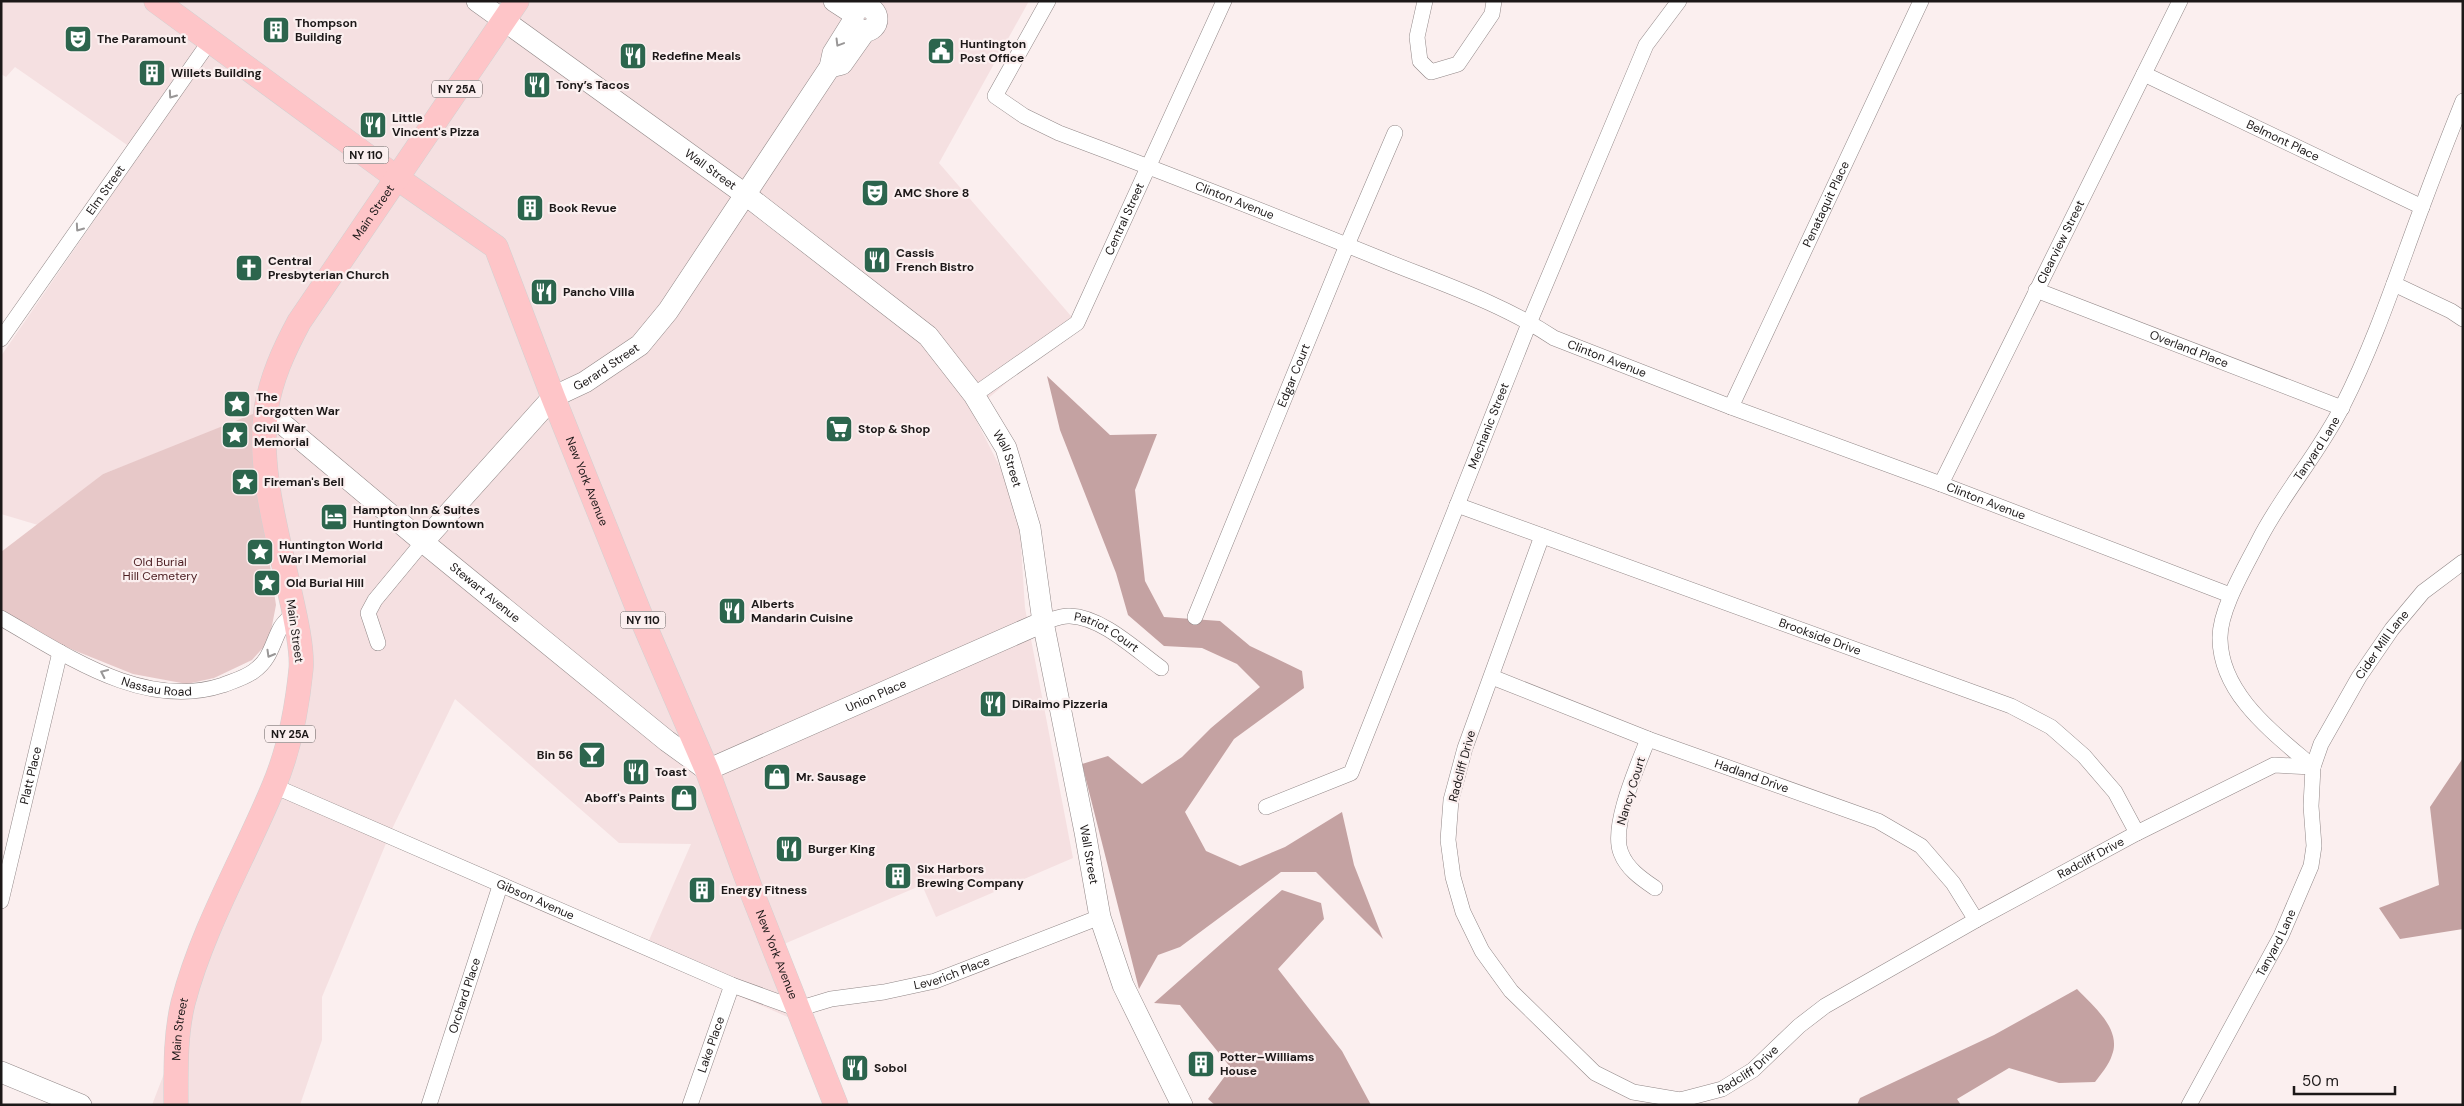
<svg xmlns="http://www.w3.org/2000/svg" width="2464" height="1106" font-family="'DM Sans',sans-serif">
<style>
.built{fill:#f5e0e1}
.green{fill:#e7c8c8}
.forest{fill:#c4a2a2}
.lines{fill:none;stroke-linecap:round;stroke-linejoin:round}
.street-casing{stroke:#918787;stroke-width:16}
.secondary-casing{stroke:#918787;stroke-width:22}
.primary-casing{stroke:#d2d1d1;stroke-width:25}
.street{stroke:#fff;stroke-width:15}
.secondary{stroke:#fff;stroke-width:21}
.primary{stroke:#fec5c8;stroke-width:24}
.oneway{stroke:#999797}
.labels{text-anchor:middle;stroke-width:4.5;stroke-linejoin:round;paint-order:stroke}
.shield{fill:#fbefef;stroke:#5f5858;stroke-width:1}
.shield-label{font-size:11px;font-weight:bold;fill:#1c1818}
.poi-label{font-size:12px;font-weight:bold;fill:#1c1818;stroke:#fbefef;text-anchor:start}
.street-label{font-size:12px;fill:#1c1818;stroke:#fbefef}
.park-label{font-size:12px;fill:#4a1c20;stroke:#fbefef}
</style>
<rect width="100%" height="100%" fill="#fbefef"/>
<!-- built -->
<path class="built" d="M 1,1 L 1029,1 L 939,163 L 1077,323 L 972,412 L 1005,477 L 1020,531 L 1025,608 L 1073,858 L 936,917 L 922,885 L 763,953 L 790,1018 L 643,954 L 691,844 L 619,843 L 455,699 L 392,829 L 322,997 L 322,1040 L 300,1105 L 152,1105 L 274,786 L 301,666 L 266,411 L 103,474 L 38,525 L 1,514 L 1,356 L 140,154 L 15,67 L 6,77 L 1,74 Z"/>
<!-- green -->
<path class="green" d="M 258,412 L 252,445 L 276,605 L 269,641 L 252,660 L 214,678 L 187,684 L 133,674 L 56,643 L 1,611 L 1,552 L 103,474 Z"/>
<!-- forest -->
<path class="forest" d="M 1047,376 L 1110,435 L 1157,434 L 1135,490 L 1145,581 L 1164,617 L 1220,621 L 1250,646 L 1302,671 L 1304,688 L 1234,739 L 1185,812 L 1206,851 L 1240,866 L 1285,847 L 1342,812 L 1354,865 L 1383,939 L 1316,872 L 1281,872 L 1180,947 L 1158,955 L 1139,989 L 1082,764 L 1108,756 L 1142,784 L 1182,757 L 1211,728 L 1260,687 L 1237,664 L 1202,648 L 1164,646 L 1128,615 L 1116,573 L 1060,430 Z
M 2463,758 L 2463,929 L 2400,939 L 2379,908 L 2439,885 L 2430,807 Z
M 1282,890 L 1321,903 L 1324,919 L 1278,969 L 1342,1051 L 1371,1105 L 1215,1105 L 1208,1099 L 1231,1068 L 1180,1005 L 1154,1003 Z
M 2077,989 C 2093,1006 2122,1029 2112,1055 C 2109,1065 2101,1074 2095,1082 L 2059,1083 L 2009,1068 L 1957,1099 L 1961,1105 L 1857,1105 L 1860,1098 L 1994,1035 Z"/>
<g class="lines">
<!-- street casing -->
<g class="street-casing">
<g id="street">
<path id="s1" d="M 1048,1 L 995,96 L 1024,116 L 1059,133 C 1169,174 1278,217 1386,261 C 1443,284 1503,304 1554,338 L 1731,407 L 1941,484 L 2230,595"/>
<path d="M 1425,1 L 1417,37 L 1420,61 L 1431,72 L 1458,64 L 1492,14 L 1494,1"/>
<path id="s2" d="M 2144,74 L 2422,207"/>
<path d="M 2394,284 L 2451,311 L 2463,319"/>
<path id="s3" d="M 2036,290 L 2342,408"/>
<path id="s4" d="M 1,339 L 210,41"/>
<path id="s5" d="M 974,395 L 1077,323 L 1224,1"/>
<path id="s6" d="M 1731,407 L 1921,1"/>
<path id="s7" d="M 1941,484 L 2180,1"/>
<path id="s8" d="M 1457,505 L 2011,706 L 2051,727 L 2084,756 L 2115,792 L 2137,833"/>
<path id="s9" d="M 1542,536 L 1465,748 L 1451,800 L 1448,840 L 1453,877 L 1463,912 L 1482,951 L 1511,991 L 1595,1073 L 1633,1092 L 1680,1100 L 1722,1089 L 1753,1070 L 1799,1026 L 1825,1006 L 1976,920 L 2137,833 L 2274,765 L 2313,767"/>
<path id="s10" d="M 1195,617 L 1347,245 L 1395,133"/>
<path id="s11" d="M 1,618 C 66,655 144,711 223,685 C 233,681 245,678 254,671 C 271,659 272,643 281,627 C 284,622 290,617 294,613"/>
<path id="s12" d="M 1043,622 C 1052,620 1061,615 1070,616 C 1102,617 1136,650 1161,668"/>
<path d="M 378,643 L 368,613 L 375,600 L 423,542"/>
<path id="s13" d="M 1492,677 L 1648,739 L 1878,821 L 1921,846 L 1953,883 L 1976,920"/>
<path d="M 1648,739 C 1638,765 1610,827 1621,853 C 1627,869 1642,879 1655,888"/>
<path id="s14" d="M 2313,767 C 2274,733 2221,695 2220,639 C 2219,610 2246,566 2259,540 C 2283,493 2320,452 2343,405 C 2375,342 2397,274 2422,207 C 2435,172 2449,136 2463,101"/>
<path id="s15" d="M 274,786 L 732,985 L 798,1009 L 831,999 L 884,992 L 935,981 L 1100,917"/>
<path id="s16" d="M 1266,807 L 1351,773 L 1530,321 L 1646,45 L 1679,1"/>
<path id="s17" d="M 1,901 L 60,652"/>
<path id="s18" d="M 429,1105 L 500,886"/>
<path id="s19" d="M 690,1105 L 732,985"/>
<path id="s20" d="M 2189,1105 L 2281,936 L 2311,866 L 2314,846 L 2311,806 L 2313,767 L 2321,744 L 2359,677 L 2392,629 L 2423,592 L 2463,562"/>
</g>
</g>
<!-- secondary casing -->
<g class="secondary-casing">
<g id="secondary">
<path id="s21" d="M 477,1 L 746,195 L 928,336 L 974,395 L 1006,448 L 1030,528 L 1043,622 L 1085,832 L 1100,917 L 1123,985 L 1182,1105"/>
<path d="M 834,1 L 854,14"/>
<circle cx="865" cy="19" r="12"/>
<path d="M 830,67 L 842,64 L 866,30"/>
<path id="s22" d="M 266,410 L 423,542 L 667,741 L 707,770 L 1043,622"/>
<path id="s23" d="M 423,542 L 553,397 L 585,382 L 640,345 L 668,311 L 820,82 L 830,67 L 833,53 L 853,21"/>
<path d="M 1,1072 L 81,1105"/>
</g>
</g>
<!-- primary casing -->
<g class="primary-casing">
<g id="primary">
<path id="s24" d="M 156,1 L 397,178 L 496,247 L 553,397 L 644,624 L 707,770 L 753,895 L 836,1105"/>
<path id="s25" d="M 176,1105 C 176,1071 175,1036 183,1003 C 203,927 243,860 273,788 C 289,751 297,709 301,669 C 303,646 293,607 288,584 C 276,528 258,467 266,410 C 271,378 284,350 299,322 L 517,1"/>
</g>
</g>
<!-- street -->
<use href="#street" class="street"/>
<!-- secondary -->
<use href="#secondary" class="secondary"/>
<!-- primary -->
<use href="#primary" class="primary"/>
</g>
<!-- one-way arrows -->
<defs><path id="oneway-chevron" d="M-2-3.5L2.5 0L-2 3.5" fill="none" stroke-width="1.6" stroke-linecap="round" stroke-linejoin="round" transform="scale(1.25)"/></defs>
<g class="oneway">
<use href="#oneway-chevron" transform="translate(839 43) rotate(121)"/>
<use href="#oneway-chevron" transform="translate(172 95) rotate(125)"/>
<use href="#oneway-chevron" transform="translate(79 228) rotate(125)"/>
<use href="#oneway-chevron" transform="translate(270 654) rotate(120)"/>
<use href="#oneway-chevron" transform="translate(104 673) rotate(-155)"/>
</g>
<!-- icons -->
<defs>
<g id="building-square" transform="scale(1.4375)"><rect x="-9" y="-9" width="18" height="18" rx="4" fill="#2c654d" stroke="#fbefef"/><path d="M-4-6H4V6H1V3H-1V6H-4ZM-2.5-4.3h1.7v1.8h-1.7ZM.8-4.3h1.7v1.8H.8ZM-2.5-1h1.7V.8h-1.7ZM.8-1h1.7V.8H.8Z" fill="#fff"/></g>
<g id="theatre-square" transform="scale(1.4375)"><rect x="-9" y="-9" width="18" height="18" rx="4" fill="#2c654d" stroke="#fbefef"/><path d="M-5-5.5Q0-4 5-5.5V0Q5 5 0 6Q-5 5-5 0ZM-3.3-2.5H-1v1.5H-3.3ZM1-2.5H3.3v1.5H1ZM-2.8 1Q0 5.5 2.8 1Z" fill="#fff"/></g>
<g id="civic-square" transform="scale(1.4375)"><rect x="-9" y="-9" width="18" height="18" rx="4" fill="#2c654d" stroke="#fbefef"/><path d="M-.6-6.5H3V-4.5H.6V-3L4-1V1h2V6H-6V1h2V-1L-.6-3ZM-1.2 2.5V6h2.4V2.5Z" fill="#fff"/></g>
<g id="restaurant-square" transform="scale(1.4375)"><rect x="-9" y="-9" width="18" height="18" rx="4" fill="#2c654d" stroke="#fbefef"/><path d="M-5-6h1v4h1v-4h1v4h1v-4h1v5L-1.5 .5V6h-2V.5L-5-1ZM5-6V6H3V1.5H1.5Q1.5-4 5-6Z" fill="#fff"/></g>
<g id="church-square" transform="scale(1.4375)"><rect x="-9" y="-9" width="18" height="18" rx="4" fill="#2c654d" stroke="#fbefef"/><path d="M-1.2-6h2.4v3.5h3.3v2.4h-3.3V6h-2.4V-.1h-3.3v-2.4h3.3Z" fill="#fff"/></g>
<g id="sight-square" transform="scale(1.4375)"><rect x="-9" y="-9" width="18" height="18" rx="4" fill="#2c654d" stroke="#fbefef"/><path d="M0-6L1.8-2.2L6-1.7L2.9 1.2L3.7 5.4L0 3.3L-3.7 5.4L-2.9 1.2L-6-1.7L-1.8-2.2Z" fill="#fff"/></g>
<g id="supermarket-square" transform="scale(1.4375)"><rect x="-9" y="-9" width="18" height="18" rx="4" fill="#2c654d" stroke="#fbefef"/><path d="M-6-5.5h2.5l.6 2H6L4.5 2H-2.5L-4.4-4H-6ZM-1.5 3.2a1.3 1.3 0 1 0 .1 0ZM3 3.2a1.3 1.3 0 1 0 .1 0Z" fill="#fff"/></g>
<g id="hotel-square" transform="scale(1.4375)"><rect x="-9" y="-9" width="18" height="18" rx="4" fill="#2c654d" stroke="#fbefef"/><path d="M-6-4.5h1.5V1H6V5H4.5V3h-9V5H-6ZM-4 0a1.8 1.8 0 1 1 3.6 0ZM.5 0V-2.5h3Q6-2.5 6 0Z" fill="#fff"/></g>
<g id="bar-square" transform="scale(1.4375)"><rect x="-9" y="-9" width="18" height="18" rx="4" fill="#2c654d" stroke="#fbefef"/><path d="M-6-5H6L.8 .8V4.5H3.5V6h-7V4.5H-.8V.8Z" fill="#fff"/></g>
<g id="shop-square" transform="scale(1.4375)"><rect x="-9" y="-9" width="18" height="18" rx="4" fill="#2c654d" stroke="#fbefef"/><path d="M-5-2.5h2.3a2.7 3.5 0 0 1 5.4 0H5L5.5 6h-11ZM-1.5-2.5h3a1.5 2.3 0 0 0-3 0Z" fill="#fff"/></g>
</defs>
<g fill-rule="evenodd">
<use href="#building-square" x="276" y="30"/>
<use href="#theatre-square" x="78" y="39"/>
<use href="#civic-square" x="941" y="51"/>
<use href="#restaurant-square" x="633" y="56"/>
<use href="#building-square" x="152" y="73"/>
<use href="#restaurant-square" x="537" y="85"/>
<use href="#restaurant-square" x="373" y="125"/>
<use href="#theatre-square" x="875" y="193"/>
<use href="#building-square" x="530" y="208"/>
<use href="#restaurant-square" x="877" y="260"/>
<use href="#church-square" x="249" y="268"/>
<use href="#restaurant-square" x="544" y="292"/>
<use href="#sight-square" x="237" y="404"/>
<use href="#supermarket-square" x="839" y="429"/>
<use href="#sight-square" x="235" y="435"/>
<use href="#sight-square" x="245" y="482"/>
<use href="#hotel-square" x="334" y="517"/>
<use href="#sight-square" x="260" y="552"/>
<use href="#sight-square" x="267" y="583"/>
<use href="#restaurant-square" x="732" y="611"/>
<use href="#restaurant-square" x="993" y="704"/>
<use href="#bar-square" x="592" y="755"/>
<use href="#restaurant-square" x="636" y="772"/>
<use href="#shop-square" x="777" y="777"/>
<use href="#shop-square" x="684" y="798"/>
<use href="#restaurant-square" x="789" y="849"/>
<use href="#building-square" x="898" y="876"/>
<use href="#building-square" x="702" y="890"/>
<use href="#building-square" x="1201" y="1064"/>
<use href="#restaurant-square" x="855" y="1068"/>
</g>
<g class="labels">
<!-- shield labels -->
<g class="shield">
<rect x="432" y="80.5" width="50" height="17" rx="4"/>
<rect x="343.5" y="146.5" width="45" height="17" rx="4"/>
<rect x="620.5" y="611.5" width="45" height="17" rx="4"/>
<rect x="265" y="725.5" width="50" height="17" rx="4"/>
</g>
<g class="shield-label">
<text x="457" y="93">NY 25A</text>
<text x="366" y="159">NY 110</text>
<text x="643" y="624">NY 110</text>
<text x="290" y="738">NY 25A</text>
</g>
<!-- poi labels -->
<g class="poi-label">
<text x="295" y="27">Thompson<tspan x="295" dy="14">Building</tspan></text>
<text x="97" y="43">The Paramount</text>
<text x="960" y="48">Huntington<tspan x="960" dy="14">Post Office</tspan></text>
<text x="652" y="60">Redefine Meals</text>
<text x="171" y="77">Willets Building</text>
<text x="556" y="89">Tony’s Tacos</text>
<text x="392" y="122">Little<tspan x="392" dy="14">Vincent's Pizza</tspan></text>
<text x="894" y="197">AMC Shore 8</text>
<text x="549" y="212">Book Revue</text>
<text x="896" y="257">Cassis<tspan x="896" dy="14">French Bistro</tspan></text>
<text x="268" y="265">Central<tspan x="268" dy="14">Presbyterian Church</tspan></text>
<text x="563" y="296">Pancho Villa</text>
<text x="256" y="401">The<tspan x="256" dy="14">Forgotten War</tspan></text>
<text x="254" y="432">Civil War<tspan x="254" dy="14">Memorial</tspan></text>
<text x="858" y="433">Stop &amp; Shop</text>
<text x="264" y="486">Fireman's Bell</text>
<text x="353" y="514">Hampton Inn &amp; Suites<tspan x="353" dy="14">Huntington Downtown</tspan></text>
<text x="279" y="549">Huntington World<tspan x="279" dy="14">War I Memorial</tspan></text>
<text x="286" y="587">Old Burial Hill</text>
<text x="751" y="608">Alberts<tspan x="751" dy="14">Mandarin Cuisine</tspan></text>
<text x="1012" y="708">DiRaimo Pizzeria</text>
<text x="573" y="759" text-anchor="end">Bin 56</text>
<text x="655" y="776">Toast</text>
<text x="796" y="781">Mr. Sausage</text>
<text x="665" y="802" text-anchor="end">Aboff's Paints</text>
<text x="808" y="853">Burger King</text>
<text x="917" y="873">Six Harbors<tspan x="917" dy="14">Brewing Company</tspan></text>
<text x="721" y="894">Energy Fitness</text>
<text x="1220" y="1061">Potter–Williams<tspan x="1220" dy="14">House</tspan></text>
<text x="874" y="1072">Sobol</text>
</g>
<!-- street labels -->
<g class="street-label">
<text dy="4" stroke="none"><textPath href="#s2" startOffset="154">Belmont Place</textPath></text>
<text dy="4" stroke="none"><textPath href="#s21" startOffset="288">Wall Street</textPath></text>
<text dy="4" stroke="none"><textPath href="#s4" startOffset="182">Elm Street</textPath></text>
<text dy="4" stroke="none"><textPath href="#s1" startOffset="371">Clinton Avenue</textPath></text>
<text dy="4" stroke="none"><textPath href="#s6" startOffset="224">Penataquit Place</textPath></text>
<text dy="4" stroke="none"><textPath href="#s25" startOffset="948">Main Street</textPath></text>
<text dy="4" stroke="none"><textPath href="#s5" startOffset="240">Central Street</textPath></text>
<text dy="4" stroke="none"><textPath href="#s7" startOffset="270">Clearview Street</textPath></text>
<text dy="4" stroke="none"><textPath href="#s3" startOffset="164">Overland Place</textPath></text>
<text dy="4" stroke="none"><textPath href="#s1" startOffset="776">Clinton Avenue</textPath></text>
<text dy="4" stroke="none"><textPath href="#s23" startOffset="256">Gerard Street</textPath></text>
<text dy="4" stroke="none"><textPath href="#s10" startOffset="261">Edgar Court</textPath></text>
<text dy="4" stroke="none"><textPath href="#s16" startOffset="465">Mechanic Street</textPath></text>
<text dy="4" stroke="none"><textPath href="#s14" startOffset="379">Tanyard Lane</textPath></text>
<text dy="4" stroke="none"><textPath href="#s21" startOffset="709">Wall Street</textPath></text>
<text dy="4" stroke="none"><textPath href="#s24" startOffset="671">New York Avenue</textPath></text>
<text dy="4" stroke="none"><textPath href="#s1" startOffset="1181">Clinton Avenue</textPath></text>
<text dy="4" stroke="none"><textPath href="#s22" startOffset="285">Stewart Avenue</textPath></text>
<text transform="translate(295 631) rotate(82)" y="4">Main Street</text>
<text dy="4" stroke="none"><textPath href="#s12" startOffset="68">Patriot Court</textPath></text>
<text dy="4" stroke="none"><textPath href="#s8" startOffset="386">Brookside Drive</textPath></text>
<text dy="4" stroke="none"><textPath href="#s20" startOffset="509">Cider Mill Lane</textPath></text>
<text dy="4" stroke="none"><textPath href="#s11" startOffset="172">Nassau Road</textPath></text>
<text dy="4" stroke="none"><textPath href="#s22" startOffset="754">Union Place</textPath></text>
<text transform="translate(1462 766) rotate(-75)" y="4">Radcliff Drive</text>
<text dy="4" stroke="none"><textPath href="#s17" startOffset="129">Platt Place</textPath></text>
<text dy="4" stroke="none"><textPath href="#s13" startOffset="278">Hadland Drive</textPath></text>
<text transform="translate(1631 791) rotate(-73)" y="4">Nancy Court</text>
<text dy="4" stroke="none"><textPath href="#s21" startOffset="1114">Wall Street</textPath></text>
<text dy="4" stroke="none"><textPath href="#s9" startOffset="1174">Radcliff Drive</textPath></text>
<text dy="4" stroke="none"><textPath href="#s15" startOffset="285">Gibson Avenue</textPath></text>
<text dy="4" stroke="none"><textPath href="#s20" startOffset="184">Tanyard Lane</textPath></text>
<text dy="4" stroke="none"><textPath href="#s24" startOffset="1181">New York Avenue</textPath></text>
<text dy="4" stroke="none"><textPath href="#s15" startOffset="728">Leverich Place</textPath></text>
<text dy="4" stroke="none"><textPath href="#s18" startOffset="115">Orchard Place</textPath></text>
<text dy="4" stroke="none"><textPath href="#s25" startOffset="76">Main Street</textPath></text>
<text dy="4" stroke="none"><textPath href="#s19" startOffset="64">Lake Place</textPath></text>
<text dy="4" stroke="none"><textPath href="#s9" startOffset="769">Radcliff Drive</textPath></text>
</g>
<!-- park labels -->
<g class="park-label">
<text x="160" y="566">Old Burial<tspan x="160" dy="14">Hill Cemetery</tspan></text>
</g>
</g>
<!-- border -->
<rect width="2464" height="1106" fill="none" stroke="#1c1818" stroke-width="5"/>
<!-- scale -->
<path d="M2294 1086v8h101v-8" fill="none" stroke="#1c1818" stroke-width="2.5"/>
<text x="2302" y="1086" font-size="15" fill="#1c1818" stroke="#fbefef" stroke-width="4" paint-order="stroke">50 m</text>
</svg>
